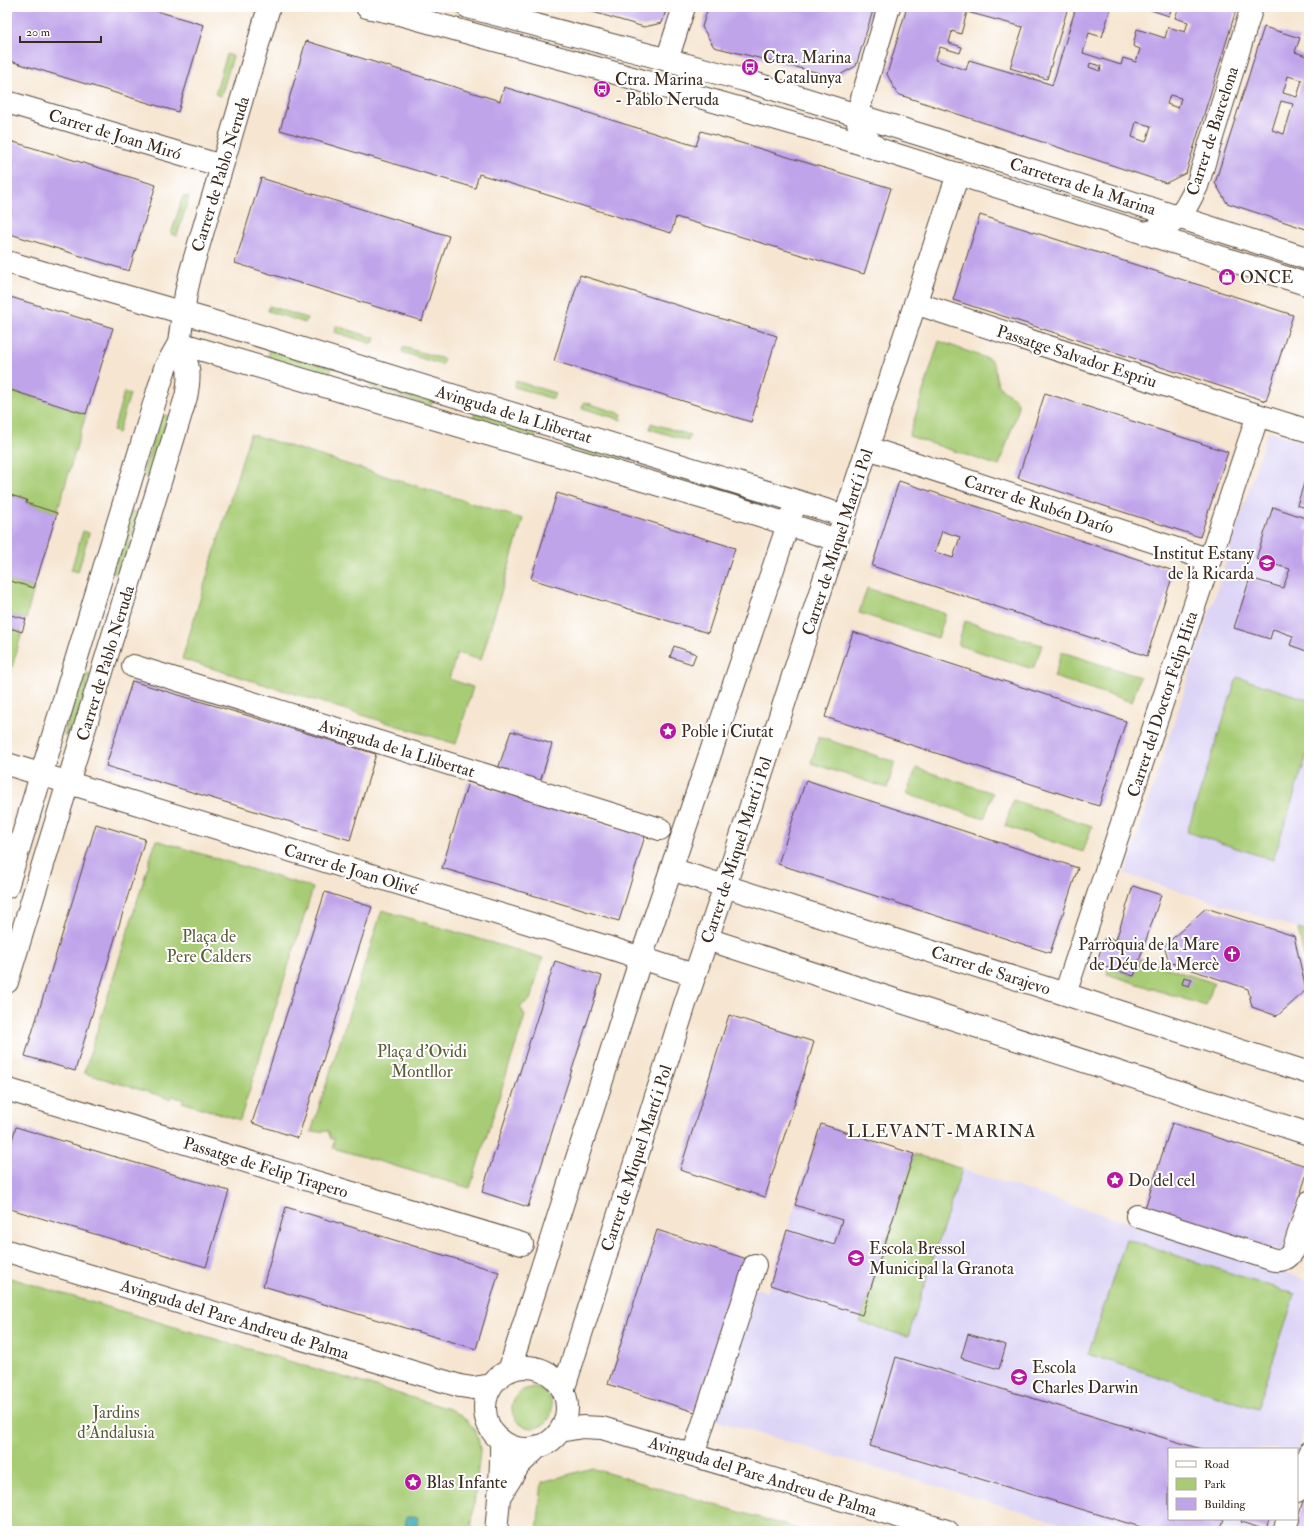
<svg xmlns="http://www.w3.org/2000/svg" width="1316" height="1538" font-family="'IM FELL Double Pica',serif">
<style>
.built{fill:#ddd5f6}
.green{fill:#a7cc75;stroke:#717b4a}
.water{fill:#39abb4;stroke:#3a6a69}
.building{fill:#c0a4ea;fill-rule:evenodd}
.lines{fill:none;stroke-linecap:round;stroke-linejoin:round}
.street-casing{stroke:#574639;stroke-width:24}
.secondary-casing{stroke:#574639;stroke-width:24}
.street{stroke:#fff;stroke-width:22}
.secondary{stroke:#fff;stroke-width:22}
.labels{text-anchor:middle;stroke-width:4;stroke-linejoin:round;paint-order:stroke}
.poi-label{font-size:17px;fill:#3b2a1e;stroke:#fff;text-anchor:start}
.street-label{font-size:17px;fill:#3b2a1e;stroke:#fff}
.park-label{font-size:17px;fill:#5b5b38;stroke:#fff}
.neighbourhood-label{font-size:18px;letter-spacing:1px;fill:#3b2a1e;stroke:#fff}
</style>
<rect width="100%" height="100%" fill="#fff"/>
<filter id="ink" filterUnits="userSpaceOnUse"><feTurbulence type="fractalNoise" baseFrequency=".025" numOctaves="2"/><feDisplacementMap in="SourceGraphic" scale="8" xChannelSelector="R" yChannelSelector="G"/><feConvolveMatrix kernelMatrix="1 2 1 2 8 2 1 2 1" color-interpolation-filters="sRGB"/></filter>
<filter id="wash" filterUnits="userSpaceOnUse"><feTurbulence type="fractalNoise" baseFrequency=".012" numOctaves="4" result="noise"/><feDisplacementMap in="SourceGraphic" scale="16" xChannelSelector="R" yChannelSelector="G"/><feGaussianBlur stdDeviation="0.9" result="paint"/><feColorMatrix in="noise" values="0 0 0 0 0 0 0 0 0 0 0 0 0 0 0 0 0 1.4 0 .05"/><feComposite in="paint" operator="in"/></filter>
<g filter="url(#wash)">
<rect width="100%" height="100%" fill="#f6e6d1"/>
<!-- built -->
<path class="built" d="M 1268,431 L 1309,444 L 1309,932 L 1125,874 Z
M 821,1124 L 1309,1281 L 1309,1417 L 1297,1454 L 1297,1449 L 1169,1449 L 1169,1519 L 1276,1519 L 1272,1531 L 1087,1531 L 714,1420 L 756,1288 L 767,1292 L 770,1285 Z"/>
<!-- green -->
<path class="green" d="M 227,54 L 233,56 L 221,96 L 215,94 Z
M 183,196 L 189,197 L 177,236 L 171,234 Z
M 269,306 L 307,318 L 305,323 L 268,311 Z
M 336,326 L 375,338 L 373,344 L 334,332 Z
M 939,341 L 991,360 C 997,368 994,379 1000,387 C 1006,396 1021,396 1018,410 L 999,466 L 909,436 Z
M 403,347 L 444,359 L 442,365 L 402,352 Z
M 270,348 L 332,368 L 329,376 L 268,357 Z
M 371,379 L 433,399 L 431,406 L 368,386 Z
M 516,381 L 555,393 L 553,399 L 514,387 Z
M 7,389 L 86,414 L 57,513 L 26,503 L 27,500 L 7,494 Z
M 124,392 L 130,394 L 118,433 L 113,431 Z
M 584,402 L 622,414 L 621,420 L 582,408 Z
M 475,412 L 537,430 L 535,438 L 473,419 Z
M 161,414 L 168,416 L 149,478 L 142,476 Z
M 651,423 L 690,435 L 688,441 L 650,429 Z
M 250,434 L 523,519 L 481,660 L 457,653 L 449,679 L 473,687 L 456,744 L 182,659 Z
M 568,440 L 630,459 L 628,467 L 565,448 Z
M 669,470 L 731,489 L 728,498 L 666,479 Z
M 131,511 L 138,513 L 120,575 L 113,573 Z
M 83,531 L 89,533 L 78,572 L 71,570 Z
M 7,580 L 34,588 L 26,619 L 7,614 Z
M 867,588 L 946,614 L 938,638 L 859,613 Z
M 965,621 L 1042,645 L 1033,669 L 958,645 Z
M 7,627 L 22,632 L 9,678 L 7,677 Z
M 1062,652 L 1140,677 L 1132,702 L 1054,677 Z
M 82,673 L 90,675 L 72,737 L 64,735 Z
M 1237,677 L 1309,700 L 1309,748 L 1273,860 L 1187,832 Z
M 819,737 L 895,762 L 887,788 L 811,763 Z
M 916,768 L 993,793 L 984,819 L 907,794 Z
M 1013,800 L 1092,826 L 1083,852 L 1005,826 Z
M 156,840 L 313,888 L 240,1120 L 182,1102 L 184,1100 L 172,1096 L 171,1099 L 84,1073 Z
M 382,910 L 543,958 L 530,1000 L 520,1006 L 525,1016 L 470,1188 L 333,1148 L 334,1138 L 331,1139 L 328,1131 L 311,1132 Z
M 1298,929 L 1309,932 L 1309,984 Z
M 1140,959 L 1214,983 L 1206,1006 L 1107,974 L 1109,968 L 1134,976 Z
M 914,1154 L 962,1169 L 908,1337 L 860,1322 Z
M 1126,1239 L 1295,1294 L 1257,1409 L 1088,1354 Z
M 7,1277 L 450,1409 C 469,1420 479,1429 480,1451 L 471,1531 L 7,1531 Z
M512 1408a20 20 0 1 1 40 0a20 20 0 1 1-40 0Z
M 592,1468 L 601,1471 L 804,1531 L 537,1531 L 542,1482 Z"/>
<!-- water -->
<path class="water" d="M 406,1517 L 418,1517 L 417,1531 L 405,1531 Z"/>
<g id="blocks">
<!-- building -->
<path class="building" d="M 7,7 L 143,7 L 204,25 L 178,112 L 7,60 Z
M 576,7 L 667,7 L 662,23 L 644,27 Z
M 708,7 L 874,7 L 856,66 L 836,77 L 714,47 L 702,27 Z
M 907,7 L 1068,7 L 1047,79 L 1010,68 L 1023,27 L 967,12 L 961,34 L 952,31 L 949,43 L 962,47 L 960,53 L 940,47 L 935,60 L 966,70 L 969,60 L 1050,84 L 1052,86 L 1076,7 L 1111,7 L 1102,37 L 1089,33 L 1083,53 L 1121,65 L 1123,58 L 1136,62 L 1140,49 L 1133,46 L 1137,29 L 1165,38 L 1168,27 L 1185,32 L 1188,22 L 1175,18 L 1179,7 L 1237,7 L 1186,173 L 1166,183 L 897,94 L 887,74 ZM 1090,63 L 1101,66 L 1100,71 L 1089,67 ZM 1170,95 L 1181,98 L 1178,108 L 1167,104 ZM 1136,122 L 1151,126 L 1146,142 L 1132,137 Z
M 1142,7 L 1172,7 L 1169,16 Z
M 1264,27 L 1300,38 L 1295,52 L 1309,57 L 1309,230 L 1227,203 L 1215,183 ZM 1288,76 L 1302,80 L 1297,97 L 1283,93 ZM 1281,101 L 1293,104 L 1284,134 L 1272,130 Z
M 306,41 L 500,101 L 504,87 L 696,146 L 701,131 L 891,188 L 864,274 L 676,217 L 671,233 L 479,174 L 475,188 L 280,130 Z
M 7,140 L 156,185 L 129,271 L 7,233 Z
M 261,178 L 449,236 L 422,321 L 235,263 Z
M 980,215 L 1293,315 L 1266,401 L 953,300 Z
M 580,275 L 777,336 L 751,422 L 554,361 Z
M 7,296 L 113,328 L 86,414 L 7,389 Z
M 1045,393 L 1228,452 L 1200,537 L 1018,478 Z
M 1309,468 L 1309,509 L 1297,505 Z
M 899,481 L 1174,571 L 1147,656 L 872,566 ZM 942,531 L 960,537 L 953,558 L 935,552 Z
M 557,493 L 735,548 L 708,633 L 531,579 Z
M 7,494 L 27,500 L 26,503 L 57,513 L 34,588 L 7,580 Z
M 1273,507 L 1308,519 L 1305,530 L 1309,531 L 1309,590 L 1307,596 L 1309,597 L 1309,652 L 1290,645 L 1293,636 L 1273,629 L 1270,639 L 1234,628 L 1250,578 L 1283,588 L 1290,569 L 1256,559 Z
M 7,614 L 26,619 L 22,632 L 7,627 Z
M 853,632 L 1126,721 L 1099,806 L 825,717 Z
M 674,646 L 696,654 L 692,664 L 670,657 Z
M 132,681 L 376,754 L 350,840 L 106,766 Z
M 511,731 L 552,744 L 540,782 L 498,769 Z
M 806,780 L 1078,868 L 1050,953 L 778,864 Z
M 468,782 L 645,836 L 619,921 L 442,868 Z
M 96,824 L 145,839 L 75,1071 L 25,1056 Z
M 1133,886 L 1161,895 L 1134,976 L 1096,964 L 1105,937 L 1116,940 Z
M 325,892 L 372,907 L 298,1138 L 252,1123 Z
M 1206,908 L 1294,936 L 1306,990 L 1292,1003 L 1277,1016 L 1252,1007 L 1248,989 L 1169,962 L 1164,946 Z
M 555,961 L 602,976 L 528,1207 L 482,1192 Z
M 1184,977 L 1192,979 L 1189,986 L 1182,984 Z
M 729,1015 L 814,1042 L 765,1197 L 680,1170 Z
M 1172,1123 L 1309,1167 L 1282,1252 L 1145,1208 Z
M 821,1124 L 914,1154 L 862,1315 L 770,1285 L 787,1230 L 834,1245 L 842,1220 L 795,1205 Z
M 16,1127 L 229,1191 L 206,1267 L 7,1208 L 7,1156 Z
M 286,1207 L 499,1272 L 476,1349 L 263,1286 Z
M 657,1230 L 747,1259 L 698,1413 L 608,1384 Z
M 968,1334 L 1006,1345 L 999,1369 L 961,1358 Z
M 896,1357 L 1201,1449 L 1169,1449 L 1169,1519 L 1224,1519 L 1220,1531 L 1154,1531 L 870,1446 Z
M 1309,1483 L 1309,1531 L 1293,1531 Z
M 1242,1519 L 1269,1519 L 1266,1530 L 1241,1522 Z"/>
</g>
</g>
<g filter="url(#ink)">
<use href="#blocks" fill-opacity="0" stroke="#574639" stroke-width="1"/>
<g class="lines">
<!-- street casing -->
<g class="street-casing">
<path id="street" d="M 667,60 L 684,7
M 7,102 L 222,166
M 879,150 C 868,140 857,131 857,115 L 889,7
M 1145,233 C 1178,226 1183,214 1197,186 L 1252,7
M 7,262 L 208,320 L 845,516
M 915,303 L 1238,409 L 1309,431
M 179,343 L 734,507 L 837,540
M 868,448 L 1210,560
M 133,666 L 660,829
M 7,764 L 607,947 L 694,975
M 671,869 L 1065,994 L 1309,1073
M 7,887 L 165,368 L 179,343 L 186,293 L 191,271 L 269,7
M 707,939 L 1309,1134
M 7,982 L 186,397 C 191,373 189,365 179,343
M 1065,994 L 1258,415
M 9,1090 L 522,1244
M 1137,1216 L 1271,1259 C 1281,1262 1287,1260 1293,1251 L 1309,1202
M 7,1251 L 460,1386 L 473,1388 L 492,1385
M485 1408a41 41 0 1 1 82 0a41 41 0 1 1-82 0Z
M 509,1371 L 641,958 L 796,501
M 563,1391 L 685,1004 L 725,886 L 837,540 L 958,174
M 560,1431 L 582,1427 L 602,1428 L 947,1531
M 693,1455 L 755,1265
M 1297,1491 L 1309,1453
M 501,1494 L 519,1465 L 539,1446
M 496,1531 C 499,1501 502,1471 501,1440
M 1284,1531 L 1288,1519"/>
</g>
<!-- secondary casing -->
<g class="secondary-casing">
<path id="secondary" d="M 367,7 L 399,14 L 608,71 L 840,137 L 1309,285
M 468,7 L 744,80 L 931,138 L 1309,259"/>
</g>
<!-- street -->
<use href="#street" class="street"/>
<!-- secondary -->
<use href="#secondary" class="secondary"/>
</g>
</g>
<!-- icons -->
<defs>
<g id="bus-disc" transform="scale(0.9)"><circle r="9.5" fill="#b5179e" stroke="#fff"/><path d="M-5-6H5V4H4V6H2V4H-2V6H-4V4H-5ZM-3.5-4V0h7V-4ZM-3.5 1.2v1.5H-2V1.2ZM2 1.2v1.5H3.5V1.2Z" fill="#fff"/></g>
<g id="shop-disc" transform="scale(0.9)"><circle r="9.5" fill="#b5179e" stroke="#fff"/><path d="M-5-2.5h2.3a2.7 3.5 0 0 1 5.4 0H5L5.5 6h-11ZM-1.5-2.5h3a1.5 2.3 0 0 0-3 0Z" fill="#fff"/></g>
<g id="school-disc" transform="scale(0.9)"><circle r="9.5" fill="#b5179e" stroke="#fff"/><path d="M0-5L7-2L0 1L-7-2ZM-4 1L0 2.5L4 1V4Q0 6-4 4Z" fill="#fff"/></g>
<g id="sight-disc" transform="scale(0.9)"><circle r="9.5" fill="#b5179e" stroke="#fff"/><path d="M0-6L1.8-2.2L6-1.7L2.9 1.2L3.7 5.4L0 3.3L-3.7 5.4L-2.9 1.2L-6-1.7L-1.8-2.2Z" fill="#fff"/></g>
<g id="church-disc" transform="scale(0.9)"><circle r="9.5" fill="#b5179e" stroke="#fff"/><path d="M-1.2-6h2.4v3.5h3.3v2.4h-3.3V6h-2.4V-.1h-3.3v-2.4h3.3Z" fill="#fff"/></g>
</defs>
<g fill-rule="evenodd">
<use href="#bus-disc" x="750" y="67"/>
<use href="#bus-disc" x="602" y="89"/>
<use href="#shop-disc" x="1227" y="277"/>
<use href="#school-disc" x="1267" y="563"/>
<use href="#sight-disc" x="668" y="731"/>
<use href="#church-disc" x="1232" y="954"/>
<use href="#sight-disc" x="1115" y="1180"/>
<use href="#school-disc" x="856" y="1258"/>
<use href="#school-disc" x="1019" y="1377"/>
<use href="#sight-disc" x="413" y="1482"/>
</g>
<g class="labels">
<!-- poi labels -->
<g class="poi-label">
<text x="763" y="63">Ctra. Marina<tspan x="763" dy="20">- Catalunya</tspan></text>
<text x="615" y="85">Ctra. Marina<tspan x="615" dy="20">- Pablo Neruda</tspan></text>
<text x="1240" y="283">ONCE</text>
<text x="1254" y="559" text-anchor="end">Institut Estany<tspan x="1254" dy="20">de la Ricarda</tspan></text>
<text x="681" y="737">Poble i Ciutat</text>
<text x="1219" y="950" text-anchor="end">Parròquia de la Mare<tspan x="1219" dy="20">de Déu de la Mercè</tspan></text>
<text x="1128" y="1186">Do del cel</text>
<text x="869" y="1254">Escola Bressol<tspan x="869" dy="20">Municipal la Granota</tspan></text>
<text x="1032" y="1373">Escola<tspan x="1032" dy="20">Charles Darwin</tspan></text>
<text x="426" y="1488">Blas Infante</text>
</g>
<!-- street labels -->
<g class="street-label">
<text transform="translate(1212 131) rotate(-72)" y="6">Carrer de Barcelona</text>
<text transform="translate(115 134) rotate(17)" y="6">Carrer de Joan Miró</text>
<text transform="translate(220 174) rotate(-73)" y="6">Carrer de Pablo Neruda</text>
<text transform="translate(1083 186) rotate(18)" y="6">Carretera de la Marina</text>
<text transform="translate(1077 356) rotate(18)" y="6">Passatge Salvador Espriu</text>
<text transform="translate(514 414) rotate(17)" y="6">Avinguda de la Llibertat</text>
<text transform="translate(1039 504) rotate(18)" y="6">Carrer de Rubén Darío</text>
<text transform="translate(837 542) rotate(-72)" y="6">Carrer de Miquel Martí i Pol</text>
<text transform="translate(105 663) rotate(-73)" y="6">Carrer de Pablo Neruda</text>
<text transform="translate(1162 704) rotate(-72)" y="6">Carrer del Doctor Felip Hita</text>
<text transform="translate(397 748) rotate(17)" y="6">Avinguda de la Llibertat</text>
<text transform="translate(736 850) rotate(-72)" y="6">Carrer de Miquel Martí i Pol</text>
<text transform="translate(351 869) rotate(17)" y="6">Carrer de Joan Olivé</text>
<text transform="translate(991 970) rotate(18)" y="6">Carrer de Sarajevo</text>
<text transform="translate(636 1158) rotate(-72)" y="6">Carrer de Miquel Martí i Pol</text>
<text transform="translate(266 1167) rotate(17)" y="6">Passatge de Felip Trapero</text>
<text transform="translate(235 1319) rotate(17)" y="6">Avinguda del Pare Andreu de Palma</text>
<text transform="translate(763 1476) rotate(17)" y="6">Avinguda del Pare Andreu de Palma</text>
</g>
<!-- park labels -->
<g class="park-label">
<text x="209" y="942">Plaça de<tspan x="209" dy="20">Pere Calders</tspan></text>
<text x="422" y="1057">Plaça d'Ovidi<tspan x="422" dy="20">Montllor</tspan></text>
<text x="116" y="1418">Jardins<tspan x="116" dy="20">d'Andalusia</tspan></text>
</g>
<!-- neighbourhood labels -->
<g class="neighbourhood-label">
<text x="942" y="1137">LLEVANT-MARINA</text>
</g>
</g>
<!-- margin -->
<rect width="1316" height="1538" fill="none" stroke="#fff" stroke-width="24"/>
<!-- legend -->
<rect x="1168" y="1448" width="130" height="72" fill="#ffffff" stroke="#b1aaa5"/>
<rect x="1176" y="1461" width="20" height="6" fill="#ffffff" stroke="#b1aaa5"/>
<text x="1204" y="1468" font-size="12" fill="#3b2a1e">Road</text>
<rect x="1176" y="1478" width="20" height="12" fill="#a7cc75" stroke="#b1aaa5"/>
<text x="1204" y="1488" font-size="12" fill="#3b2a1e">Park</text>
<rect x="1176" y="1498" width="20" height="12" fill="#c0a4ea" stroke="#b1aaa5"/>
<text x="1204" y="1508" font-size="12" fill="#3b2a1e">Building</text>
<!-- scale -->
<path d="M20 36v6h81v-6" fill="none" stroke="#3b2a1e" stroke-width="2"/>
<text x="26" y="36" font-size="12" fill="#3b2a1e" stroke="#ffffff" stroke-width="3" paint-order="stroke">20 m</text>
</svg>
